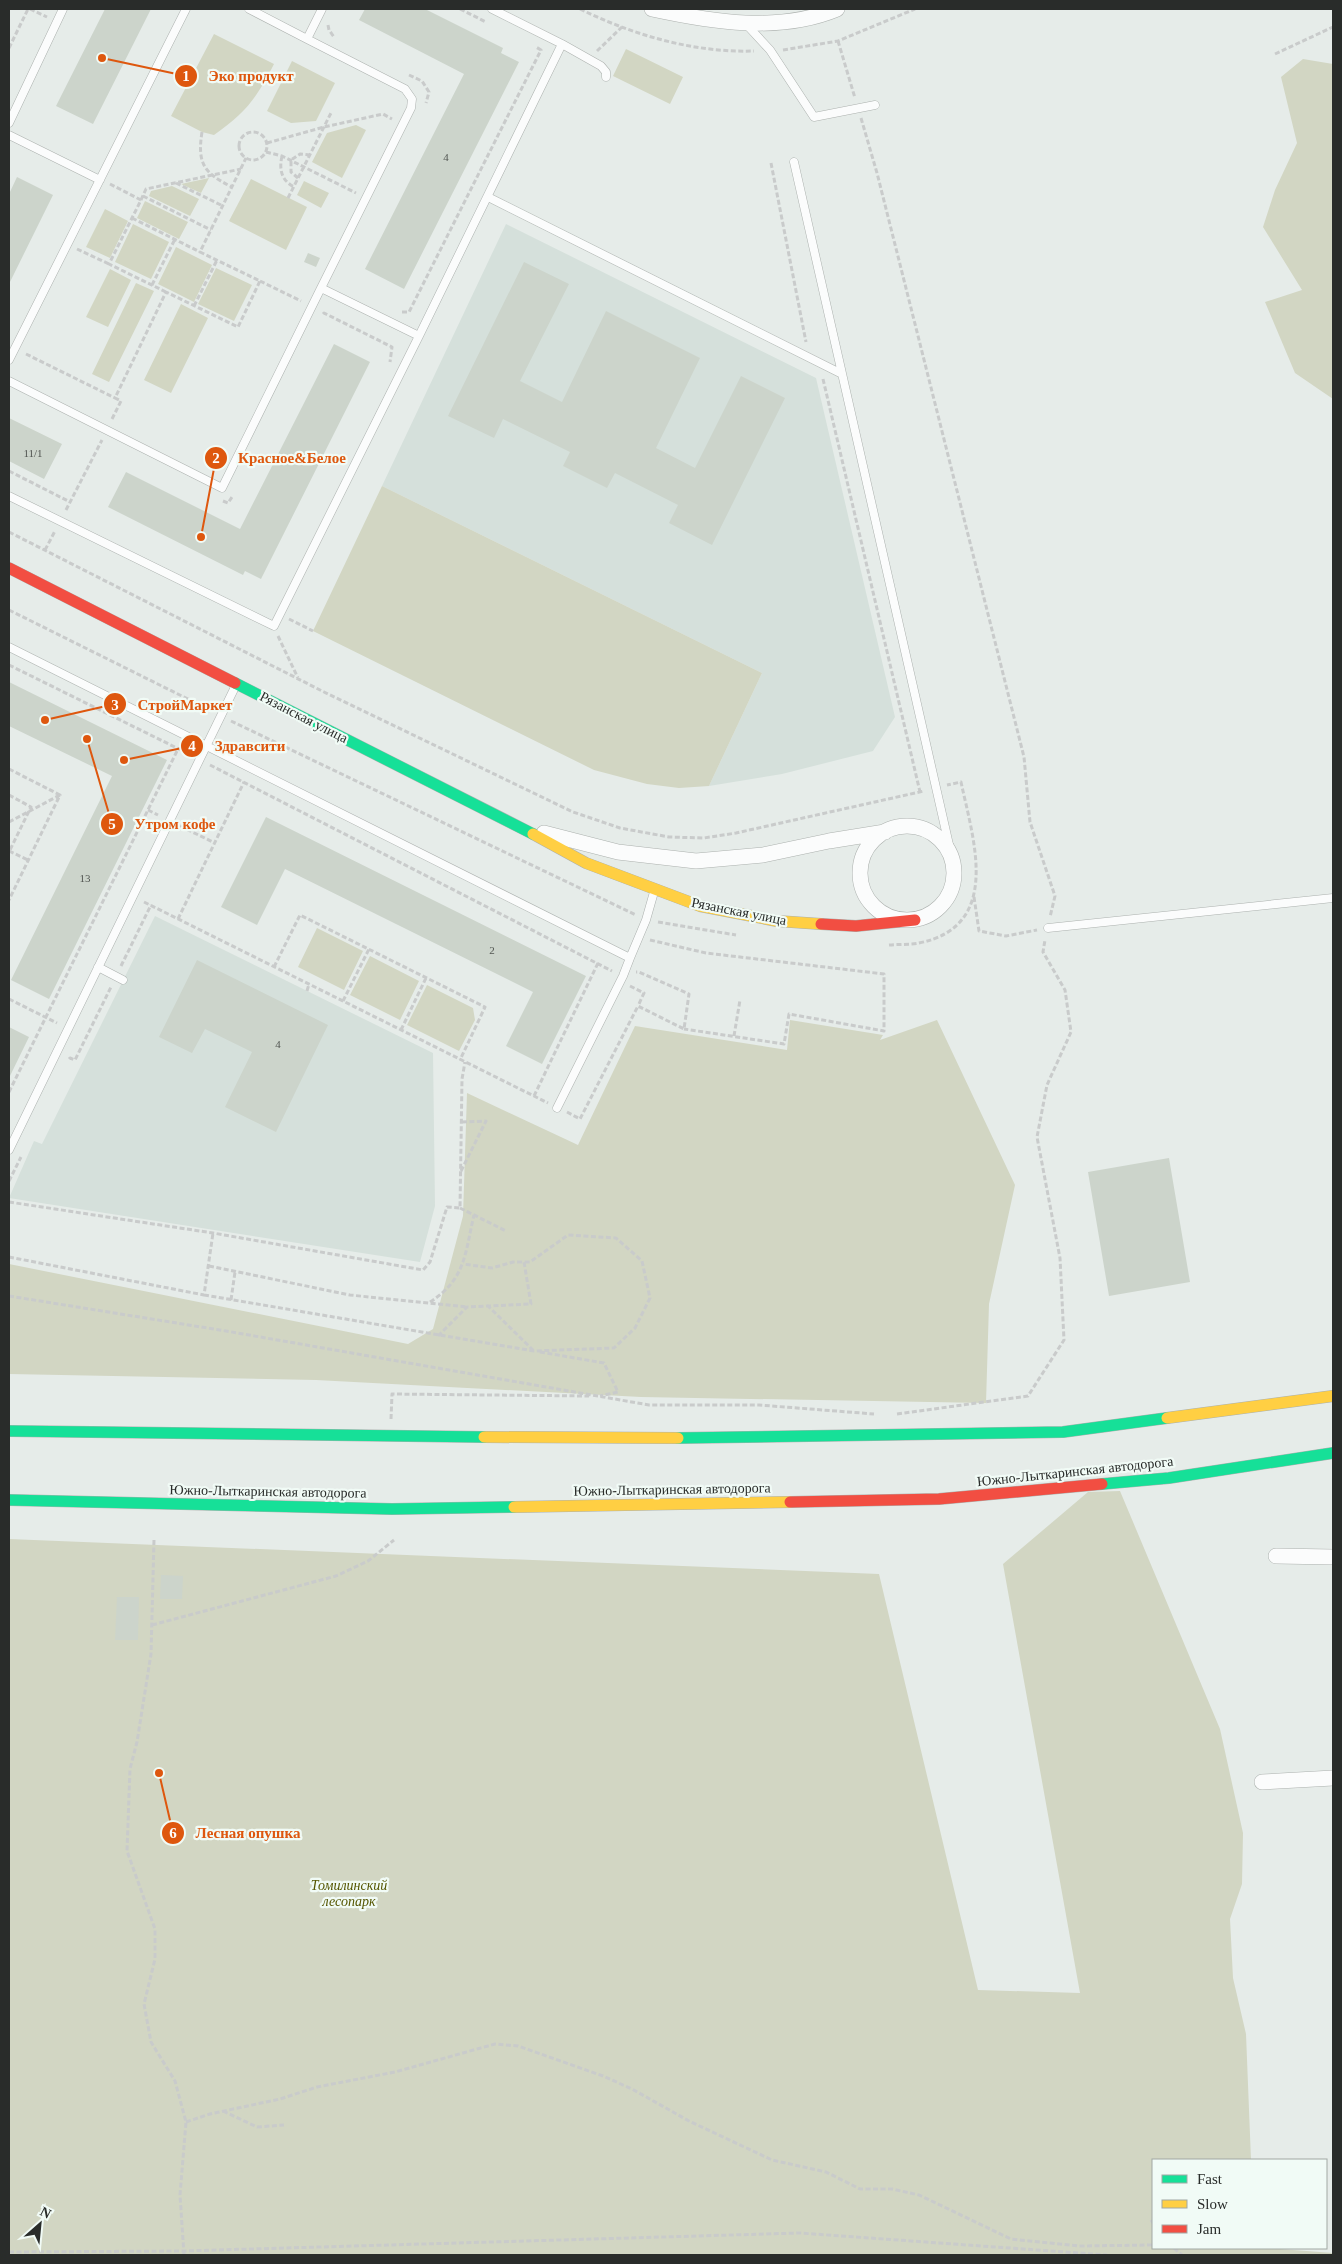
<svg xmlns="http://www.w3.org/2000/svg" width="1342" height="2264" font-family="Georgia,serif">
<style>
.built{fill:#d5e0db}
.green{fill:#d2d6c3}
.building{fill:#ccd4cb}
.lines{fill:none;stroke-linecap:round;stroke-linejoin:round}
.lane-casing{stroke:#acb1ae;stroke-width:9}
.street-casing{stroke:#acb1ae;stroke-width:16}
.fast-casing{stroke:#acb1ae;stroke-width:12}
.slow-casing{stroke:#acb1ae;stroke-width:12}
.jam-casing{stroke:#acb1ae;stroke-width:12}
.path{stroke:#c9cbcb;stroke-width:3;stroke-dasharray:5 2.5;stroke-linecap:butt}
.lane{stroke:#fbfcfc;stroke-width:8}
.street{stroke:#fbfcfc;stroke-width:15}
.fast{stroke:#16e098;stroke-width:11}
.slow{stroke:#ffcf43;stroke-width:11}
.jam{stroke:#f24e42;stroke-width:11}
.labels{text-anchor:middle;stroke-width:4.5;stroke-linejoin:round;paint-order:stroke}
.number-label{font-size:11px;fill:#525652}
.street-label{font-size:14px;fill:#292c2a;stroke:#f1fbf6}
.park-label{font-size:14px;font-style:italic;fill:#555601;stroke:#f1fbf6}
.leader{fill:none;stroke:#de570e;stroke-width:2}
.callout-dot{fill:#de570e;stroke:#f1fbf6;stroke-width:2}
.mark-label{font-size:15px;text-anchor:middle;font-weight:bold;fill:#fff}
.callout-label{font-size:15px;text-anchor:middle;font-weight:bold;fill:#de570e;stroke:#f1fbf6;stroke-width:4.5;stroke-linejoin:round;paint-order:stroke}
</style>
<rect width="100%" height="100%" fill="#e6ece9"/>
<!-- built -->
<path class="built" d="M 506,224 L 816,378 L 895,717 L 873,751 L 782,774 L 709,786 L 762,673 L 382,486 Z
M 155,916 L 433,1053 L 435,1206 L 420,1262 L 9,1198 L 34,1141 L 42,1144 Z"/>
<!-- green -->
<path class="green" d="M 214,34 L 274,64 C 256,99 246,112 214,135 L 202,132 L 171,116 Z
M 626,49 L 683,77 L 670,104 L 613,76 Z
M 1303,59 L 1333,64 L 1333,399 L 1295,373 L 1265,302 L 1302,290 L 1263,227 L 1275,190 L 1297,143 L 1281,77 Z
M 292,61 L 335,83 L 316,121 L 291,123 L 267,111 Z
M 356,125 L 366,130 L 342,178 L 312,162 L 327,133 Z
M 209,178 L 201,193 L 181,184 Z
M 251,179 L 307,207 L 286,250 L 229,221 Z
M 304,181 L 329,193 L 321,208 L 297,195 Z
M 172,186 L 199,199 L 190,216 L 149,196 L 151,191 Z
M 145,201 L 188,222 L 179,239 L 137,218 Z
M 105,209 L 128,221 L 110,258 L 86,247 Z
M 133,224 L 169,242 L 151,279 L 115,262 Z
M 176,247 L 212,265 L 194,302 L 158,284 Z
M 216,268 L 252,285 L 234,321 L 198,304 Z
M 110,269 L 131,280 L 108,327 L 86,317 Z
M 136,283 L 154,291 L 109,382 L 92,374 Z
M 181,304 L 208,318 L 171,393 L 144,380 Z
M 382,486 L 762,673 L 709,786 L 679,788 L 647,784 L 594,770 L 313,631 Z
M 317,928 L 363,951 L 344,990 L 298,967 Z
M 370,956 L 419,981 L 400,1020 L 350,995 Z
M 427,985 L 473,1008 L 475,1020 L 459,1051 L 407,1025 Z
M 790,1020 L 883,1035 L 880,1040 L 937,1020 L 1015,1185 L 989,1304 L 986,1403 L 641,1397 L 316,1380 L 9,1374 L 9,1264 L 408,1344 L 433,1329 L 463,1216 L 467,1093 L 578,1145 L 635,1026 L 787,1050 Z
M 1120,1491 L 1220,1729 L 1243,1833 L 1242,1884 L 1230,1919 L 1233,1978 L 1246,2034 L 1251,2160 L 1153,2160 L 1153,2248 L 1266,2248 L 1333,2253 L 1333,2255 L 9,2255 L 9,1539 L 879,1574 L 978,1990 L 1080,1993 L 1003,1564 L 1088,1492 Z"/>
<!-- building -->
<path class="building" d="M 105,9 L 151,9 L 93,124 L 56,106 Z
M 365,9 L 425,9 L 503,48 L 501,53 L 519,62 L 404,289 L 365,269 L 464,74 L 359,20 Z
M 17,177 L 53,195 L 9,284 L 9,194 Z
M 308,253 L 320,258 L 316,267 L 304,262 Z
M 524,262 L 569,284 L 520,381 L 562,402 L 606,311 L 700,358 L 656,448 L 695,468 L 741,376 L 785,398 L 712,545 L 669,523 L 678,505 L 615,473 L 607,488 L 563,466 L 570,452 L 503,419 L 494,438 L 448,416 Z
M 334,344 L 370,362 L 261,579 L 245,571 L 243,575 L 108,507 L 126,472 L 240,529 Z
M 9,418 L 62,444 L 44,479 L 9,461 Z
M 9,682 L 167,760 L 49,999 L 11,980 L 112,776 L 9,726 Z
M 266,817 L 586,976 L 542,1064 L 506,1046 L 533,992 L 285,869 L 257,925 L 221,907 Z
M 197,960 L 328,1025 L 276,1132 L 225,1107 L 252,1052 L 205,1029 L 192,1053 L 159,1037 Z
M 9,1027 L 29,1037 L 9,1078 Z
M 1169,1158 L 1190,1282 L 1109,1296 L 1088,1172 Z
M 161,1575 L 183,1576 L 182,1599 L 160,1599 Z
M 117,1597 L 139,1597 L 138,1640 L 115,1640 Z"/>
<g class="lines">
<!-- lane casing -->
<g class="lane-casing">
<path id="lane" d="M 249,9 L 307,39
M 322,9 L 307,39 L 405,89 L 412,99 L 411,108 L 321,288 L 419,336 L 562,44 L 492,9
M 746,24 L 770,50 L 814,117 L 875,105
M 562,44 L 601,66 L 606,72 L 606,77
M 9,123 L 63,9
M 9,135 L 100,180
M 794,162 L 952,858
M 488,197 L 842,374
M 9,360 L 186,9
M 9,381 L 222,488 L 321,288
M 9,496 L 274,626 L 419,336
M 9,647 L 630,958 L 623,976 L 557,1108
M 1048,928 L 1333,898
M 630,958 L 646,920 L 654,892
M 98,967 L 123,980
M 9,1150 L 236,685"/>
</g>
<!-- street casing -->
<g class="street-casing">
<path id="street" d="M 652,9 C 712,22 779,33 837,9
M860 873a47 47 0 1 1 94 0a47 47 0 1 1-94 0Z
M 544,833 L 618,852 L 696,861 L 763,855 L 829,841 L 885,832
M 1276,1556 L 1333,1557
M 1262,1782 L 1333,1778"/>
</g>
<!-- fast casing -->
<g class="fast-casing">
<path id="fast" d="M 235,683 L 533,834
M 9,1431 L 484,1437
M 678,1438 L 1063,1432 L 1167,1418
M 1102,1484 L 1169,1478 L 1333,1453
M 9,1500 L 392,1509 L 514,1507"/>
</g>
<!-- slow casing -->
<g class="slow-casing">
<path id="slow" d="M 533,834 L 586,863 L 700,906 L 777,921 L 821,924
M 1167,1418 L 1333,1396
M 484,1437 L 678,1438
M 514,1507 L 790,1502"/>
</g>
<!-- jam casing -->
<g class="jam-casing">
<path id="jam" d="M 9,568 L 235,683
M 821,924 L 856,926 L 915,920
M 790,1502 L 939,1499 L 1102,1484"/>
</g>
<!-- path -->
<path class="path" d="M 30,9 L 47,17
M 460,9 L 486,22
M 580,9 C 633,35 694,53 754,51
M 328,25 L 329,30 L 334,37
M 838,41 L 855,98
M 9,48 L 28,9
M 783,50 L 838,41 L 915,9
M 597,51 L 622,27
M 1275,54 L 1333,27
M 409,75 L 422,81 L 429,92 L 426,103
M 861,118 L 877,173 L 1024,757 L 1030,822 L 1055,896 L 1050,917
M239 146a14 14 0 1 1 28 0a14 14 0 1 1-28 0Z
M 202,132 C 197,164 204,173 232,187
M 267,143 L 324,127 L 383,114 L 392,119
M 266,152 L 282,156 L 356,193
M 282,156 C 279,169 281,180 294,187
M 771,163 L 806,342
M 298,178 L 291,172 L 291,160 L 300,154 L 310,155
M 176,183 L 223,206
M 110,184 L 141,200 L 109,264 L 166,292
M 143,196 L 211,230
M 288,198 L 332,111
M 141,200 L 146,189 L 241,169
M 132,218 L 200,252
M 77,249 L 109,264
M 260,281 L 301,301
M 152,285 L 175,239
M 194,306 L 217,260
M 402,312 L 409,312 L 541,50 L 536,47
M 323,314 L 324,313 L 392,347 L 390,362
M 26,354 L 115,398
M 823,379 L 920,792
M 112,419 L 121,401 L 115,398 L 166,292 L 238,327 L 260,281 L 200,252 L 246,158
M 9,471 L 70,502
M 223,501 L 228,503 L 232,497
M 66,510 L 102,440
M 9,532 L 324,692 L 573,812 L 620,828 L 669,837 L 704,838 L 736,833 L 924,791
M 45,550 L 55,531
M 9,610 L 210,710
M 289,619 L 313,631
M 278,636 L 298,678
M 9,665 L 189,754
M 231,721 L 636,915
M 210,765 L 612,971
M 9,769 L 60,795 L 9,900
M 9,795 L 31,807 L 9,852
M 148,810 L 158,815
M 9,822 L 60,795
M 180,826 L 215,843
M 9,851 L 28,860
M 974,897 L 979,931 L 1006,936 L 1037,930
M 144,902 L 548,1103
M 178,919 L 244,782
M 658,922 L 736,935
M 650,940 L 706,953 L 884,974 L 884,1031 L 789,1014 L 784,1044 L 684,1029
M 889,945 C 899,944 910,945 919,943 C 1003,926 973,839 961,782 L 947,785
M 121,966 L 151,905
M 274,967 L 300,915 L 485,1007 L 460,1060
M 630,986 L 644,993 L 638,1006
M 307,991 L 309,984
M 9,999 L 57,1023
M 343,1001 L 369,949
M 401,1030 L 426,978
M 734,1036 L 740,1000
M 69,1059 L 70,1058 L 75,1060 L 111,987
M 9,1092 L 178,749
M 534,1096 L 598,963
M 567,1112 L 580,1119 L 638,1006 L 684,1029 L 689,994 L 639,972 L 636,972
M 461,1171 L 486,1121 L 462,1122
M 9,1181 L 21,1157
M 9,1202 L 213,1233 L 423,1270 L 430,1262 L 447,1207 L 460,1208 L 462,1079 L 465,1062
M 460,1208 L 506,1231
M 9,1257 L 204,1295 L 213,1233
M 209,1266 L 350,1295 L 467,1307
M 204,1295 L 534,1351 L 614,1348 L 635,1328 L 650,1298 L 642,1261 L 616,1238 L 568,1235 L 530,1262 L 513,1262 L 492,1268 L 463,1264
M 9,1296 L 226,1331 L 649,1405 L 759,1405 L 874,1414
M 231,1300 L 235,1272
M 430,1302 C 466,1279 465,1253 474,1215
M 487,1305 L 534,1351
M 438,1336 L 467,1307 L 531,1304 L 524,1262
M 540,1352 L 604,1363 L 618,1392 L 600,1396
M 897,1414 L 1028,1396 L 1064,1340 L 1060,1258 L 1037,1137 L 1047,1085 L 1071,1032 L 1065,990 L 1043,952 L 1045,940
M 391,1419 L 392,1394 L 589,1396
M 154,1540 L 151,1654 L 137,1742 L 130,1769 L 127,1851 L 155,1929 L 155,1959 L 144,2004 L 151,2042 L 175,2081 L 186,2122 L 180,2195 L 184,2255
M 152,1625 L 336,1576 L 368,1561 L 394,1540
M 223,2111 L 257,2127 L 284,2125
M 186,2122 L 210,2114 L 280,2099 L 317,2087 L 395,2072 L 495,2044 L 518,2046 L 603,2076 L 632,2089 L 689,2121 L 772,2160 L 826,2172 L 860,2189 L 892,2189 L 919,2195 L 1011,2239 L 1079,2246 L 1153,2245
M 1151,2220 L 1153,2223
M 1174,2248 L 1182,2255
M 9,2252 L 183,2251 L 800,2233 L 1107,2255"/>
<!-- lane -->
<use href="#lane" class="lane"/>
<!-- street -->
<use href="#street" class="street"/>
<!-- fast -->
<use href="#fast" class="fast"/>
<!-- slow -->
<use href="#slow" class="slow"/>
<!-- jam -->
<use href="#jam" class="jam"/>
</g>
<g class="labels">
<!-- number labels -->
<g class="number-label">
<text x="446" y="161">4</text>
<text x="33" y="457">11/1</text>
<text x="85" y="882">13</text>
<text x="492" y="954">2</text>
<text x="278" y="1048">4</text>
</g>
<!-- street labels -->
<g class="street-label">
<text transform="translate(304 717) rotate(27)" y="5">Рязанская улица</text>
<text transform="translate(739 911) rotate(11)" y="5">Рязанская улица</text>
<text transform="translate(1075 1471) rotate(-6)" y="5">Южно-Лыткаринская автодорога</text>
<text transform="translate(672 1489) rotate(-1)" y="5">Южно-Лыткаринская автодорога</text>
<text transform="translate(268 1491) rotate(1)" y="5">Южно-Лыткаринская автодорога</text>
</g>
<!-- park labels -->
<g class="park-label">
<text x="349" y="1890">Томилинский<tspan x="349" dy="16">лесопарк</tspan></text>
</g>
</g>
<!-- callouts -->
<path class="leader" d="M102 58L186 76M201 537L216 458M45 720L115 704M124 760L192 746M87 739L112 824M159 1773L173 1833"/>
<g class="callout-dot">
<circle cx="102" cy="58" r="5"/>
<circle cx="201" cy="537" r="5"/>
<circle cx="45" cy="720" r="5"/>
<circle cx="124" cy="760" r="5"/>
<circle cx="87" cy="739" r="5"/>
<circle cx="159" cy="1773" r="5"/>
<circle cx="186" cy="76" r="12"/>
<circle cx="216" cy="458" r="12"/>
<circle cx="115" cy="704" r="12"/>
<circle cx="192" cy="746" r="12"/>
<circle cx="112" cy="824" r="12"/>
<circle cx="173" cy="1833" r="12"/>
</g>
<g class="mark-label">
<text x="186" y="81">1</text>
<text x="216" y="463">2</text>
<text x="115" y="710">3</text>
<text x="192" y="751">4</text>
<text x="112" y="829">5</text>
<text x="173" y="1838">6</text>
</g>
<g class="callout-label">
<text x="251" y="81">Эко продукт</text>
<text x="292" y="463">Красное&amp;Белое</text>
<text x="185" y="710">СтройМаркет</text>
<text x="250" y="751">Здравсити</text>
<text x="175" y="829">Утром кофе</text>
<text x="248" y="1838">Лесная опушка</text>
</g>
<!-- border -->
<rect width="1342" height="2264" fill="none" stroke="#292c2a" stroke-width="20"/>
<!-- legend -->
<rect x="1152" y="2159" width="175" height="90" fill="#f1fbf6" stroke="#a1a8a4"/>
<rect x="1162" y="2175" width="25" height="8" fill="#16e098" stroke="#a1a8a4"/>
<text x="1197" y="2184" font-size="15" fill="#292c2a">Fast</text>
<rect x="1162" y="2200" width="25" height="8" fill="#ffcf43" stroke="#a1a8a4"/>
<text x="1197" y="2209" font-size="15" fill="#292c2a">Slow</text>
<rect x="1162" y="2225" width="25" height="8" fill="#f24e42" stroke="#a1a8a4"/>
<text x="1197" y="2234" font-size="15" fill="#292c2a">Jam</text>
<!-- north arrow -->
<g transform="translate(40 2224) rotate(27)" stroke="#f1fbf6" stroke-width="4" paint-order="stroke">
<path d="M0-4L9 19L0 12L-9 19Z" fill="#292c2a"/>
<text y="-8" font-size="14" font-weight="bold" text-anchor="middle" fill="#292c2a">N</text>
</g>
</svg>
